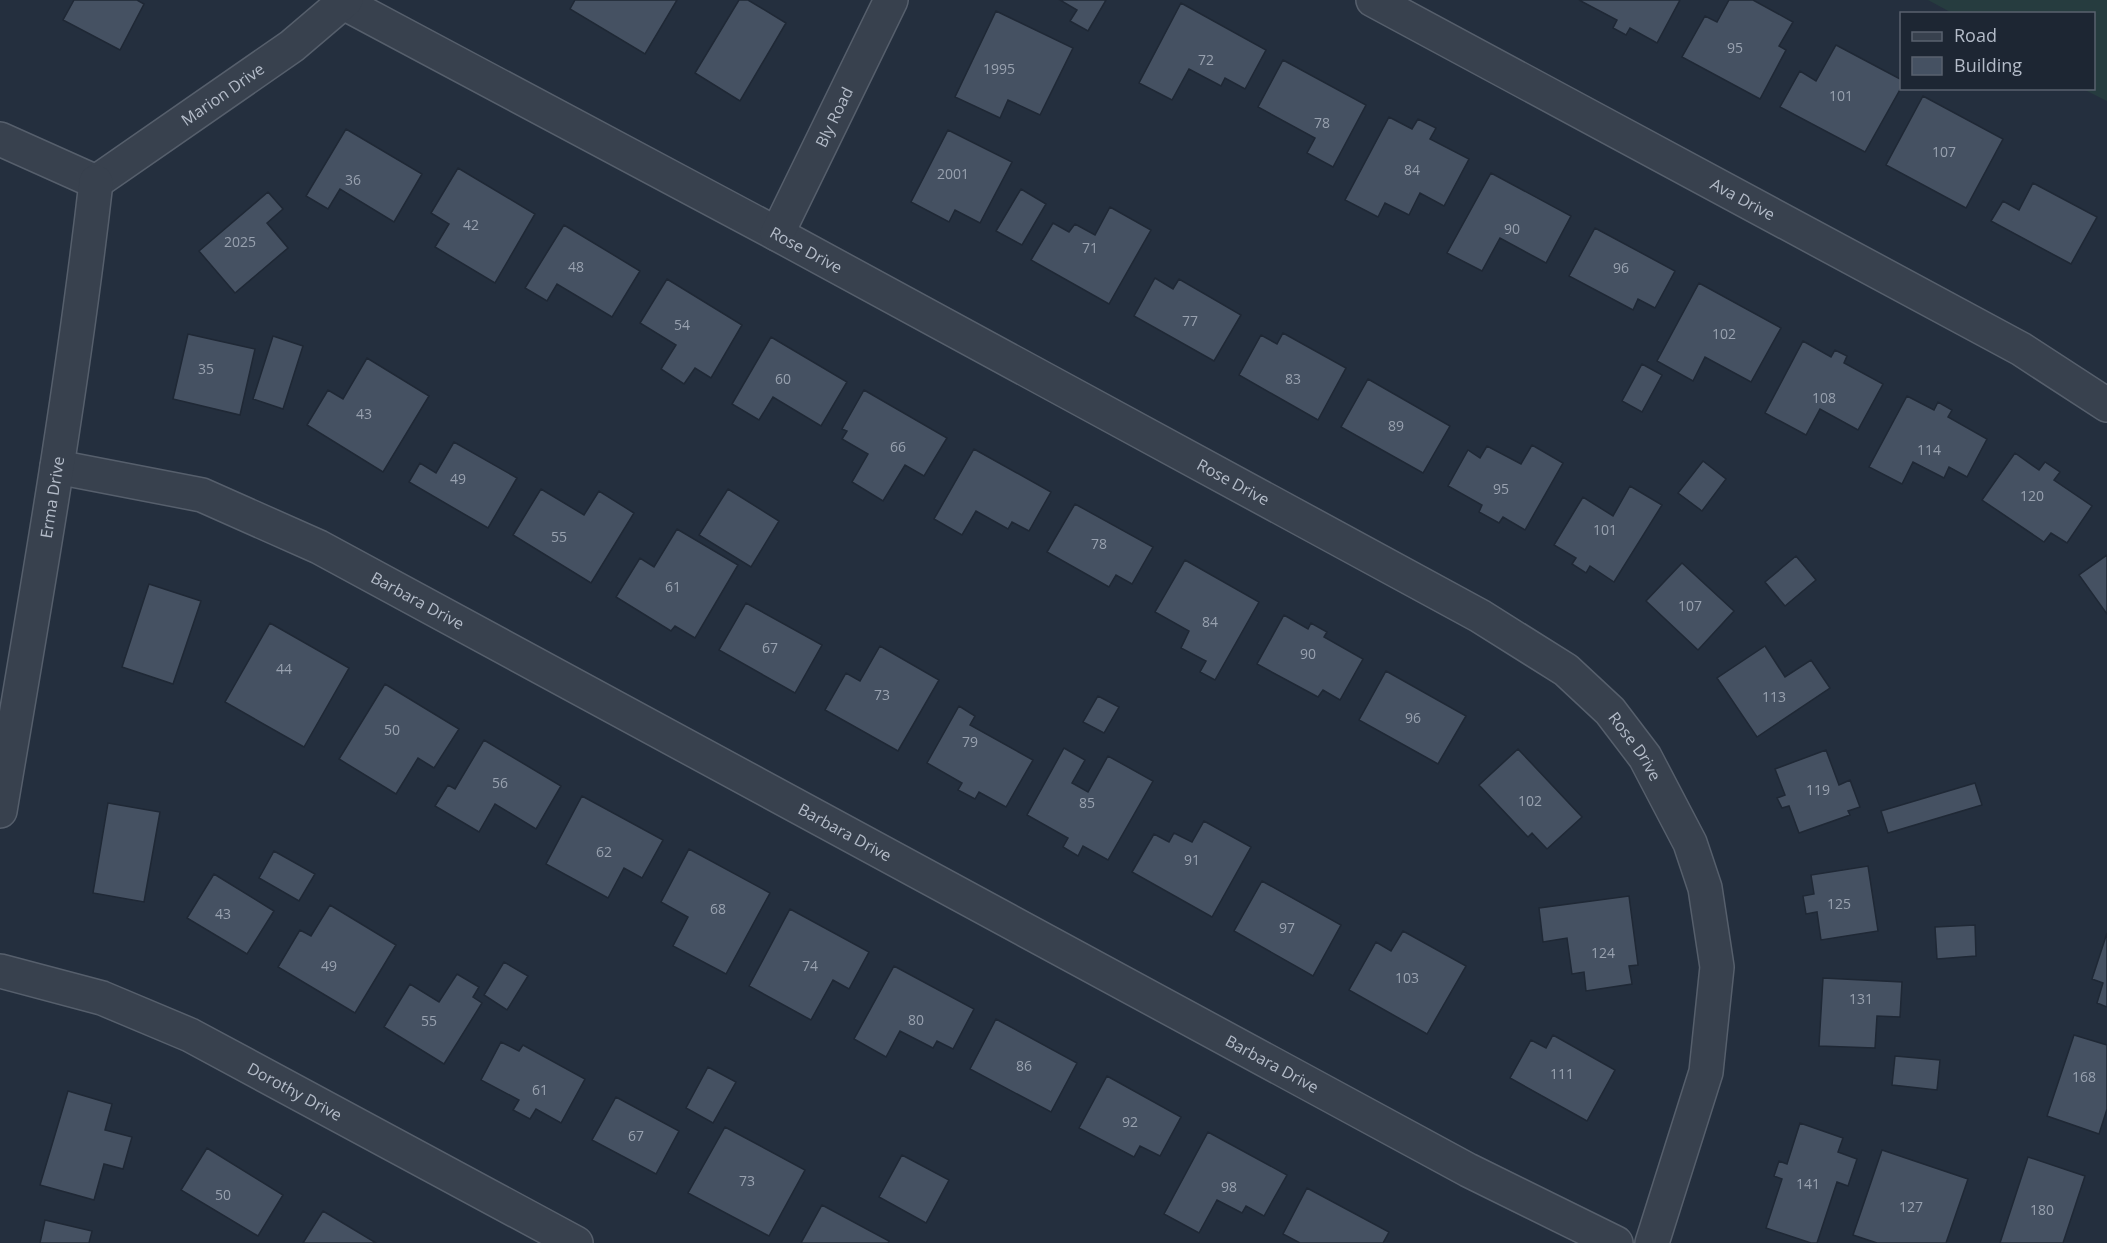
<svg xmlns="http://www.w3.org/2000/svg" width="2107" height="1243" font-family="'Open Sans',sans-serif">
<style>
.green{fill:#263c3f}
.building{fill:#455162;stroke:#1f2835;stroke-width:1.5}
.lines{fill:none;stroke-linecap:round;stroke-linejoin:round}
.minor-casing{stroke:#565f6c;stroke-width:36}
.minor{stroke:#38414e;stroke-width:33}
.labels{text-anchor:middle;stroke-width:5;stroke-linejoin:round;paint-order:stroke}
.number-label{font-size:14px;fill:#98a1af}
.street-label{font-size:16px;fill:#b4bcc9;stroke:#1d2633}
</style>
<rect width="100%" height="100%" fill="#242f3e"/>
<!-- green -->
<path class="green" d="M 1928,0 L 2107,0 L 2107,101 L 2083,89 L 2094,88 L 2094,14 L 1952,13 Z"/>
<!-- building -->
<path class="building" d="M 74,0 L 137,0 L 144,4 L 120,50 L 63,20 Z
M 575,0 L 677,0 L 645,54 L 570,9 Z
M 739,0 L 748,0 L 786,23 L 740,101 L 695,73 Z
M 1060,0 L 1106,0 L 1088,31 L 1070,21 L 1077,10 Z
M 1579,0 L 1680,0 L 1657,43 L 1630,28 L 1626,35 L 1613,28 L 1617,20 Z
M 1729,0 L 1753,0 L 1793,22 L 1779,46 L 1786,50 L 1760,99 L 1682,57 L 1705,16 L 1717,22 Z
M 1181,3 L 1266,50 L 1245,89 L 1225,78 L 1221,86 L 1189,69 L 1172,100 L 1139,83 Z
M 996,11 L 1073,48 L 1040,115 L 1008,100 L 1000,118 L 955,97 Z
M 1836,45 L 1902,80 L 1902,86 L 1865,152 L 1780,107 L 1800,71 L 1816,81 Z
M 1283,60 L 1366,105 L 1333,167 L 1307,153 L 1315,138 L 1258,107 Z
M 1923,96 L 2003,139 L 1966,208 L 1886,165 Z
M 1389,117 L 1412,129 L 1418,119 L 1436,128 L 1430,139 L 1469,159 L 1444,206 L 1420,193 L 1409,215 L 1385,203 L 1378,217 L 1345,200 Z
M 346,129 L 422,174 L 394,222 L 340,189 L 328,209 L 306,196 Z
M 948,130 L 1012,162 L 980,223 L 955,210 L 949,222 L 911,202 Z
M 458,168 L 535,214 L 495,283 L 435,247 L 449,224 L 431,213 Z
M 1491,173 L 1571,216 L 1546,263 L 1500,238 L 1482,271 L 1447,253 Z
M 2033,183 L 2097,217 L 2071,264 L 1991,221 L 2003,201 L 2019,210 Z
M 1021,189 L 1046,204 L 1022,245 L 996,231 Z
M 268,192 L 283,209 L 267,223 L 288,248 L 235,293 L 199,251 Z
M 1110,207 L 1151,230 L 1109,304 L 1031,260 L 1053,223 L 1069,232 L 1075,224 L 1095,235 Z
M 564,225 L 640,271 L 612,317 L 557,284 L 547,301 L 525,288 Z
M 1595,228 L 1675,271 L 1655,308 L 1638,299 L 1633,310 L 1569,276 Z
M 1155,278 L 1173,289 L 1179,279 L 1241,315 L 1214,361 L 1134,316 Z
M 667,279 L 742,325 L 711,378 L 695,368 L 684,384 L 661,369 L 676,345 L 640,323 Z
M 1699,283 L 1781,328 L 1751,382 L 1705,357 L 1693,381 L 1657,361 Z
M 1283,333 L 1346,368 L 1318,420 L 1239,375 L 1261,335 L 1277,344 Z
M 188,334 L 255,349 L 240,415 L 173,399 Z
M 273,336 L 303,346 L 283,409 L 253,399 Z
M 771,337 L 847,382 L 821,426 L 773,397 L 759,420 L 732,404 Z
M 1803,341 L 1831,357 L 1835,350 L 1847,356 L 1844,363 L 1883,384 L 1858,430 L 1820,409 L 1806,435 L 1765,413 Z
M 367,358 L 429,396 L 383,472 L 307,425 L 328,390 L 343,399 Z
M 1642,364 L 1662,375 L 1642,412 L 1622,401 Z
M 1368,379 L 1450,426 L 1423,473 L 1341,427 Z
M 864,390 L 947,438 L 924,476 L 905,465 L 883,501 L 852,482 L 868,454 L 842,439 L 847,431 L 842,429 Z
M 1907,396 L 1934,410 L 1938,402 L 1952,410 L 1948,417 L 1987,439 L 1967,477 L 1949,467 L 1944,478 L 1913,462 L 1902,484 L 1869,467 Z
M 454,442 L 517,478 L 488,528 L 409,482 L 420,463 L 436,473 Z
M 1532,445 L 1563,463 L 1525,530 L 1503,517 L 1499,523 L 1479,512 L 1482,505 L 1448,486 L 1468,450 L 1480,458 L 1487,446 L 1521,464 Z
M 974,449 L 1051,492 L 1029,531 L 1012,522 L 1008,529 L 976,511 L 962,535 L 934,519 Z
M 2015,453 L 2039,470 L 2045,462 L 2060,472 L 2054,480 L 2092,506 L 2067,543 L 2051,533 L 2044,542 L 1982,500 Z
M 1703,461 L 1726,479 L 1702,511 L 1678,493 Z
M 1630,486 L 1662,505 L 1614,582 L 1590,566 L 1586,573 L 1572,564 L 1576,558 L 1554,545 L 1583,497 L 1613,516 Z
M 541,489 L 584,515 L 599,491 L 634,513 L 591,583 L 513,535 Z
M 728,489 L 779,521 L 751,567 L 699,535 Z
M 1075,504 L 1153,547 L 1132,584 L 1116,575 L 1109,587 L 1047,552 Z
M 677,529 L 738,565 L 695,638 L 675,626 L 671,631 L 616,597 L 640,558 L 654,567 Z
M 2107,555 L 2107,614 L 2079,575 Z
M 1796,556 L 1816,580 L 1785,606 L 1765,582 Z
M 1185,560 L 1259,602 L 1215,680 L 1200,672 L 1206,661 L 1181,648 L 1189,631 L 1155,612 Z
M 1682,563 L 1734,611 L 1698,650 L 1646,601 Z
M 149,584 L 201,601 L 173,684 L 122,667 Z
M 746,603 L 822,645 L 795,693 L 719,650 Z
M 1284,615 L 1308,629 L 1311,623 L 1327,632 L 1324,637 L 1363,659 L 1340,700 L 1323,690 L 1318,697 L 1257,664 Z
M 270,623 L 349,668 L 304,747 L 225,702 Z
M 880,646 L 939,680 L 898,751 L 825,710 L 846,673 L 860,681 Z
M 1765,646 L 1785,677 L 1811,660 L 1830,688 L 1757,737 L 1717,678 Z
M 1386,671 L 1466,716 L 1438,764 L 1359,720 Z
M 385,684 L 459,729 L 434,768 L 418,758 L 396,794 L 339,759 Z
M 1098,696 L 1119,707 L 1104,733 L 1083,722 Z
M 959,706 L 975,716 L 970,725 L 1033,760 L 1006,807 L 979,792 L 975,799 L 958,790 L 962,783 L 927,763 Z
M 484,740 L 561,786 L 536,829 L 495,804 L 479,832 L 435,806 L 448,785 L 455,789 Z
M 1064,748 L 1085,760 L 1072,783 L 1088,792 L 1108,756 L 1153,781 L 1108,860 L 1083,846 L 1078,856 L 1063,847 L 1068,838 L 1027,815 Z
M 1518,749 L 1582,817 L 1547,849 L 1532,833 L 1528,837 L 1479,785 Z
M 1826,750 L 1839,785 L 1850,780 L 1860,807 L 1848,811 L 1850,815 L 1799,833 L 1789,806 L 1782,808 L 1777,798 L 1785,795 L 1775,769 Z
M 1975,783 L 1982,805 L 1888,833 L 1881,811 Z
M 582,796 L 663,840 L 642,878 L 624,868 L 608,898 L 546,864 Z
M 108,803 L 160,812 L 144,902 L 93,893 Z
M 1204,821 L 1251,847 L 1212,917 L 1132,872 L 1154,834 L 1169,842 L 1174,833 L 1192,842 Z
M 689,849 L 770,893 L 726,974 L 673,946 L 688,917 L 661,902 Z
M 274,851 L 315,874 L 299,901 L 259,878 Z
M 1868,866 L 1878,931 L 1821,940 L 1817,912 L 1806,914 L 1803,896 L 1814,894 L 1811,875 Z
M 214,874 L 274,911 L 247,954 L 187,918 Z
M 1262,881 L 1341,925 L 1313,976 L 1234,931 Z
M 1629,896 L 1638,965 L 1629,966 L 1632,984 L 1586,991 L 1584,972 L 1572,974 L 1567,938 L 1543,942 L 1539,908 Z
M 330,905 L 396,945 L 355,1013 L 278,967 L 300,930 L 311,936 Z
M 790,909 L 869,952 L 849,989 L 833,980 L 811,1020 L 749,986 Z
M 1975,925 L 1976,956 L 1937,959 L 1935,927 Z
M 1403,931 L 1466,966 L 1427,1034 L 1349,990 L 1376,942 L 1391,951 Z
M 2107,933 L 2107,1007 L 2097,1003 L 2103,983 L 2092,979 Z
M 504,962 L 528,976 L 507,1010 L 484,995 Z
M 894,966 L 974,1009 L 953,1049 L 937,1041 L 933,1048 L 900,1031 L 886,1057 L 854,1039 Z
M 457,974 L 479,987 L 473,997 L 482,1003 L 444,1064 L 384,1027 L 410,984 L 439,1002 Z
M 1823,978 L 1902,982 L 1900,1017 L 1877,1016 L 1875,1048 L 1819,1046 Z
M 996,1019 L 1077,1063 L 1051,1112 L 970,1069 Z
M 1553,1035 L 1615,1070 L 1587,1121 L 1510,1078 L 1531,1040 L 1546,1048 Z
M 2074,1035 L 2107,1045 L 2107,1109 L 2099,1134 L 2047,1116 Z
M 501,1042 L 519,1051 L 523,1045 L 585,1079 L 561,1123 L 536,1109 L 530,1119 L 513,1110 L 519,1100 L 481,1080 Z
M 1895,1056 L 1940,1060 L 1937,1090 L 1892,1085 Z
M 708,1067 L 736,1082 L 713,1123 L 686,1108 Z
M 1107,1076 L 1181,1117 L 1160,1156 L 1140,1146 L 1134,1157 L 1079,1128 Z
M 68,1091 L 112,1104 L 105,1130 L 132,1137 L 123,1169 L 104,1164 L 94,1200 L 40,1185 Z
M 616,1097 L 679,1131 L 656,1174 L 592,1140 Z
M 1800,1123 L 1843,1138 L 1838,1152 L 1857,1159 L 1848,1186 L 1837,1182 L 1817,1243 L 1811,1243 L 1766,1228 L 1782,1179 L 1774,1176 L 1779,1161 L 1787,1164 Z
M 725,1127 L 805,1170 L 769,1236 L 688,1193 Z
M 1208,1132 L 1287,1175 L 1264,1216 L 1246,1206 L 1242,1213 L 1217,1200 L 1199,1233 L 1164,1214 Z
M 207,1148 L 283,1195 L 258,1236 L 181,1190 Z
M 1882,1150 L 1968,1179 L 1946,1243 L 1877,1243 L 1853,1235 Z
M 902,1155 L 949,1180 L 926,1223 L 879,1197 Z
M 2028,1157 L 2085,1176 L 2063,1243 L 2000,1243 Z
M 1307,1188 L 1389,1232 L 1383,1243 L 1300,1243 L 1283,1234 Z
M 822,1205 L 889,1241 L 888,1243 L 801,1243 Z
M 323,1211 L 376,1243 L 303,1243 Z
M 45,1220 L 92,1231 L 89,1243 L 40,1243 Z"/>
<g class="lines">
<!-- minor casing -->
<g class="minor-casing">
<g id="minor">
<path id="s1" d="M 1373,0 L 2021,349 L 2107,405"/>
<path id="s2" d="M 344,3 L 777,234 L 1480,616 L 1566,670 L 1610,711 L 1645,757 L 1690,843 L 1705,888 L 1717,967 L 1706,1072 L 1652,1243"/>
<path d="M 0,139 L 96,182"/>
<path id="s3" d="M 96,182 L 292,46 L 346,0"/>
<path id="s4" d="M 777,234 L 891,0"/>
<path id="s5" d="M 57,467 L 202,495 L 319,547 L 1468,1170 L 1616,1243"/>
<path id="s6" d="M 0,811 C 35,602 72,393 96,182"/>
<path id="s7" d="M 0,971 L 102,998 L 190,1035 L 576,1243"/>
</g>
</g>
<!-- minor -->
<use href="#minor" class="minor"/>
</g>
<g class="labels">
<!-- number labels -->
<g class="number-label">
<text x="1735" y="53">95</text>
<text x="1206" y="65">72</text>
<text x="999" y="74">1995</text>
<text x="1841" y="101">101</text>
<text x="1322" y="128">78</text>
<text x="1944" y="157">107</text>
<text x="1412" y="175">84</text>
<text x="953" y="179">2001</text>
<text x="353" y="185">36</text>
<text x="471" y="230">42</text>
<text x="1512" y="234">90</text>
<text x="240" y="247">2025</text>
<text x="1090" y="253">71</text>
<text x="576" y="272">48</text>
<text x="1621" y="273">96</text>
<text x="1190" y="326">77</text>
<text x="682" y="330">54</text>
<text x="1724" y="339">102</text>
<text x="206" y="374">35</text>
<text x="783" y="384">60</text>
<text x="1293" y="384">83</text>
<text x="1824" y="403">108</text>
<text x="364" y="419">43</text>
<text x="1396" y="431">89</text>
<text x="898" y="452">66</text>
<text x="1929" y="455">114</text>
<text x="458" y="484">49</text>
<text x="1501" y="494">95</text>
<text x="2032" y="501">120</text>
<text x="1605" y="535">101</text>
<text x="559" y="542">55</text>
<text x="1099" y="549">78</text>
<text x="673" y="592">61</text>
<text x="1690" y="611">107</text>
<text x="1210" y="627">84</text>
<text x="770" y="653">67</text>
<text x="1308" y="659">90</text>
<text x="284" y="674">44</text>
<text x="882" y="700">73</text>
<text x="1774" y="702">113</text>
<text x="1413" y="723">96</text>
<text x="392" y="735">50</text>
<text x="970" y="747">79</text>
<text x="500" y="788">56</text>
<text x="1818" y="795">119</text>
<text x="1530" y="806">102</text>
<text x="1087" y="808">85</text>
<text x="604" y="857">62</text>
<text x="1192" y="865">91</text>
<text x="1839" y="909">125</text>
<text x="718" y="914">68</text>
<text x="223" y="919">43</text>
<text x="1287" y="933">97</text>
<text x="1603" y="958">124</text>
<text x="329" y="971">49</text>
<text x="810" y="971">74</text>
<text x="1407" y="983">103</text>
<text x="1861" y="1004">131</text>
<text x="916" y="1025">80</text>
<text x="429" y="1026">55</text>
<text x="1024" y="1071">86</text>
<text x="1562" y="1079">111</text>
<text x="2084" y="1082">168</text>
<text x="540" y="1095">61</text>
<text x="1130" y="1127">92</text>
<text x="636" y="1141">67</text>
<text x="747" y="1186">73</text>
<text x="1808" y="1189">141</text>
<text x="1229" y="1192">98</text>
<text x="223" y="1200">50</text>
<text x="1911" y="1212">127</text>
<text x="2042" y="1215">180</text>
</g>
<!-- street labels -->
<g class="street-label">
<text dy="6" stroke="none"><textPath href="#s3" startOffset="154">Marion Drive</textPath></text>
<text dy="6" stroke="none"><textPath href="#s4" startOffset="130">Bly Road</textPath></text>
<text dy="6" stroke="none"><textPath href="#s1" startOffset="420">Ava Drive</textPath></text>
<text dy="6" stroke="none"><textPath href="#s2" startOffset="524">Rose Drive</textPath></text>
<text dy="6" stroke="none"><textPath href="#s2" startOffset="1010">Rose Drive</textPath></text>
<text dy="6" stroke="none"><textPath href="#s6" startOffset="318">Erma Drive</textPath></text>
<text dy="6" stroke="none"><textPath href="#s5" startOffset="388">Barbara Drive</textPath></text>
<text dy="6" stroke="none"><textPath href="#s2" startOffset="1496">Rose Drive</textPath></text>
<text dy="6" stroke="none"><textPath href="#s5" startOffset="874">Barbara Drive</textPath></text>
<text dy="6" stroke="none"><textPath href="#s5" startOffset="1360">Barbara Drive</textPath></text>
<text dy="6" stroke="none"><textPath href="#s7" startOffset="320">Dorothy Drive</textPath></text>
</g>
</g>
<!-- legend -->
<rect x="1900" y="12" width="195" height="78" fill="#1d2633" stroke="#59626f" stroke-width="1.5"/>
<rect x="1912" y="32" width="30" height="9" fill="#38414e" stroke="#59626f" stroke-width="1.5"/>
<text x="1954" y="42" font-size="18" fill="#b4bcc9">Road</text>
<rect x="1912" y="57" width="30" height="18" fill="#455162" stroke="#59626f" stroke-width="1.5"/>
<text x="1954" y="72" font-size="18" fill="#b4bcc9">Building</text>
</svg>
